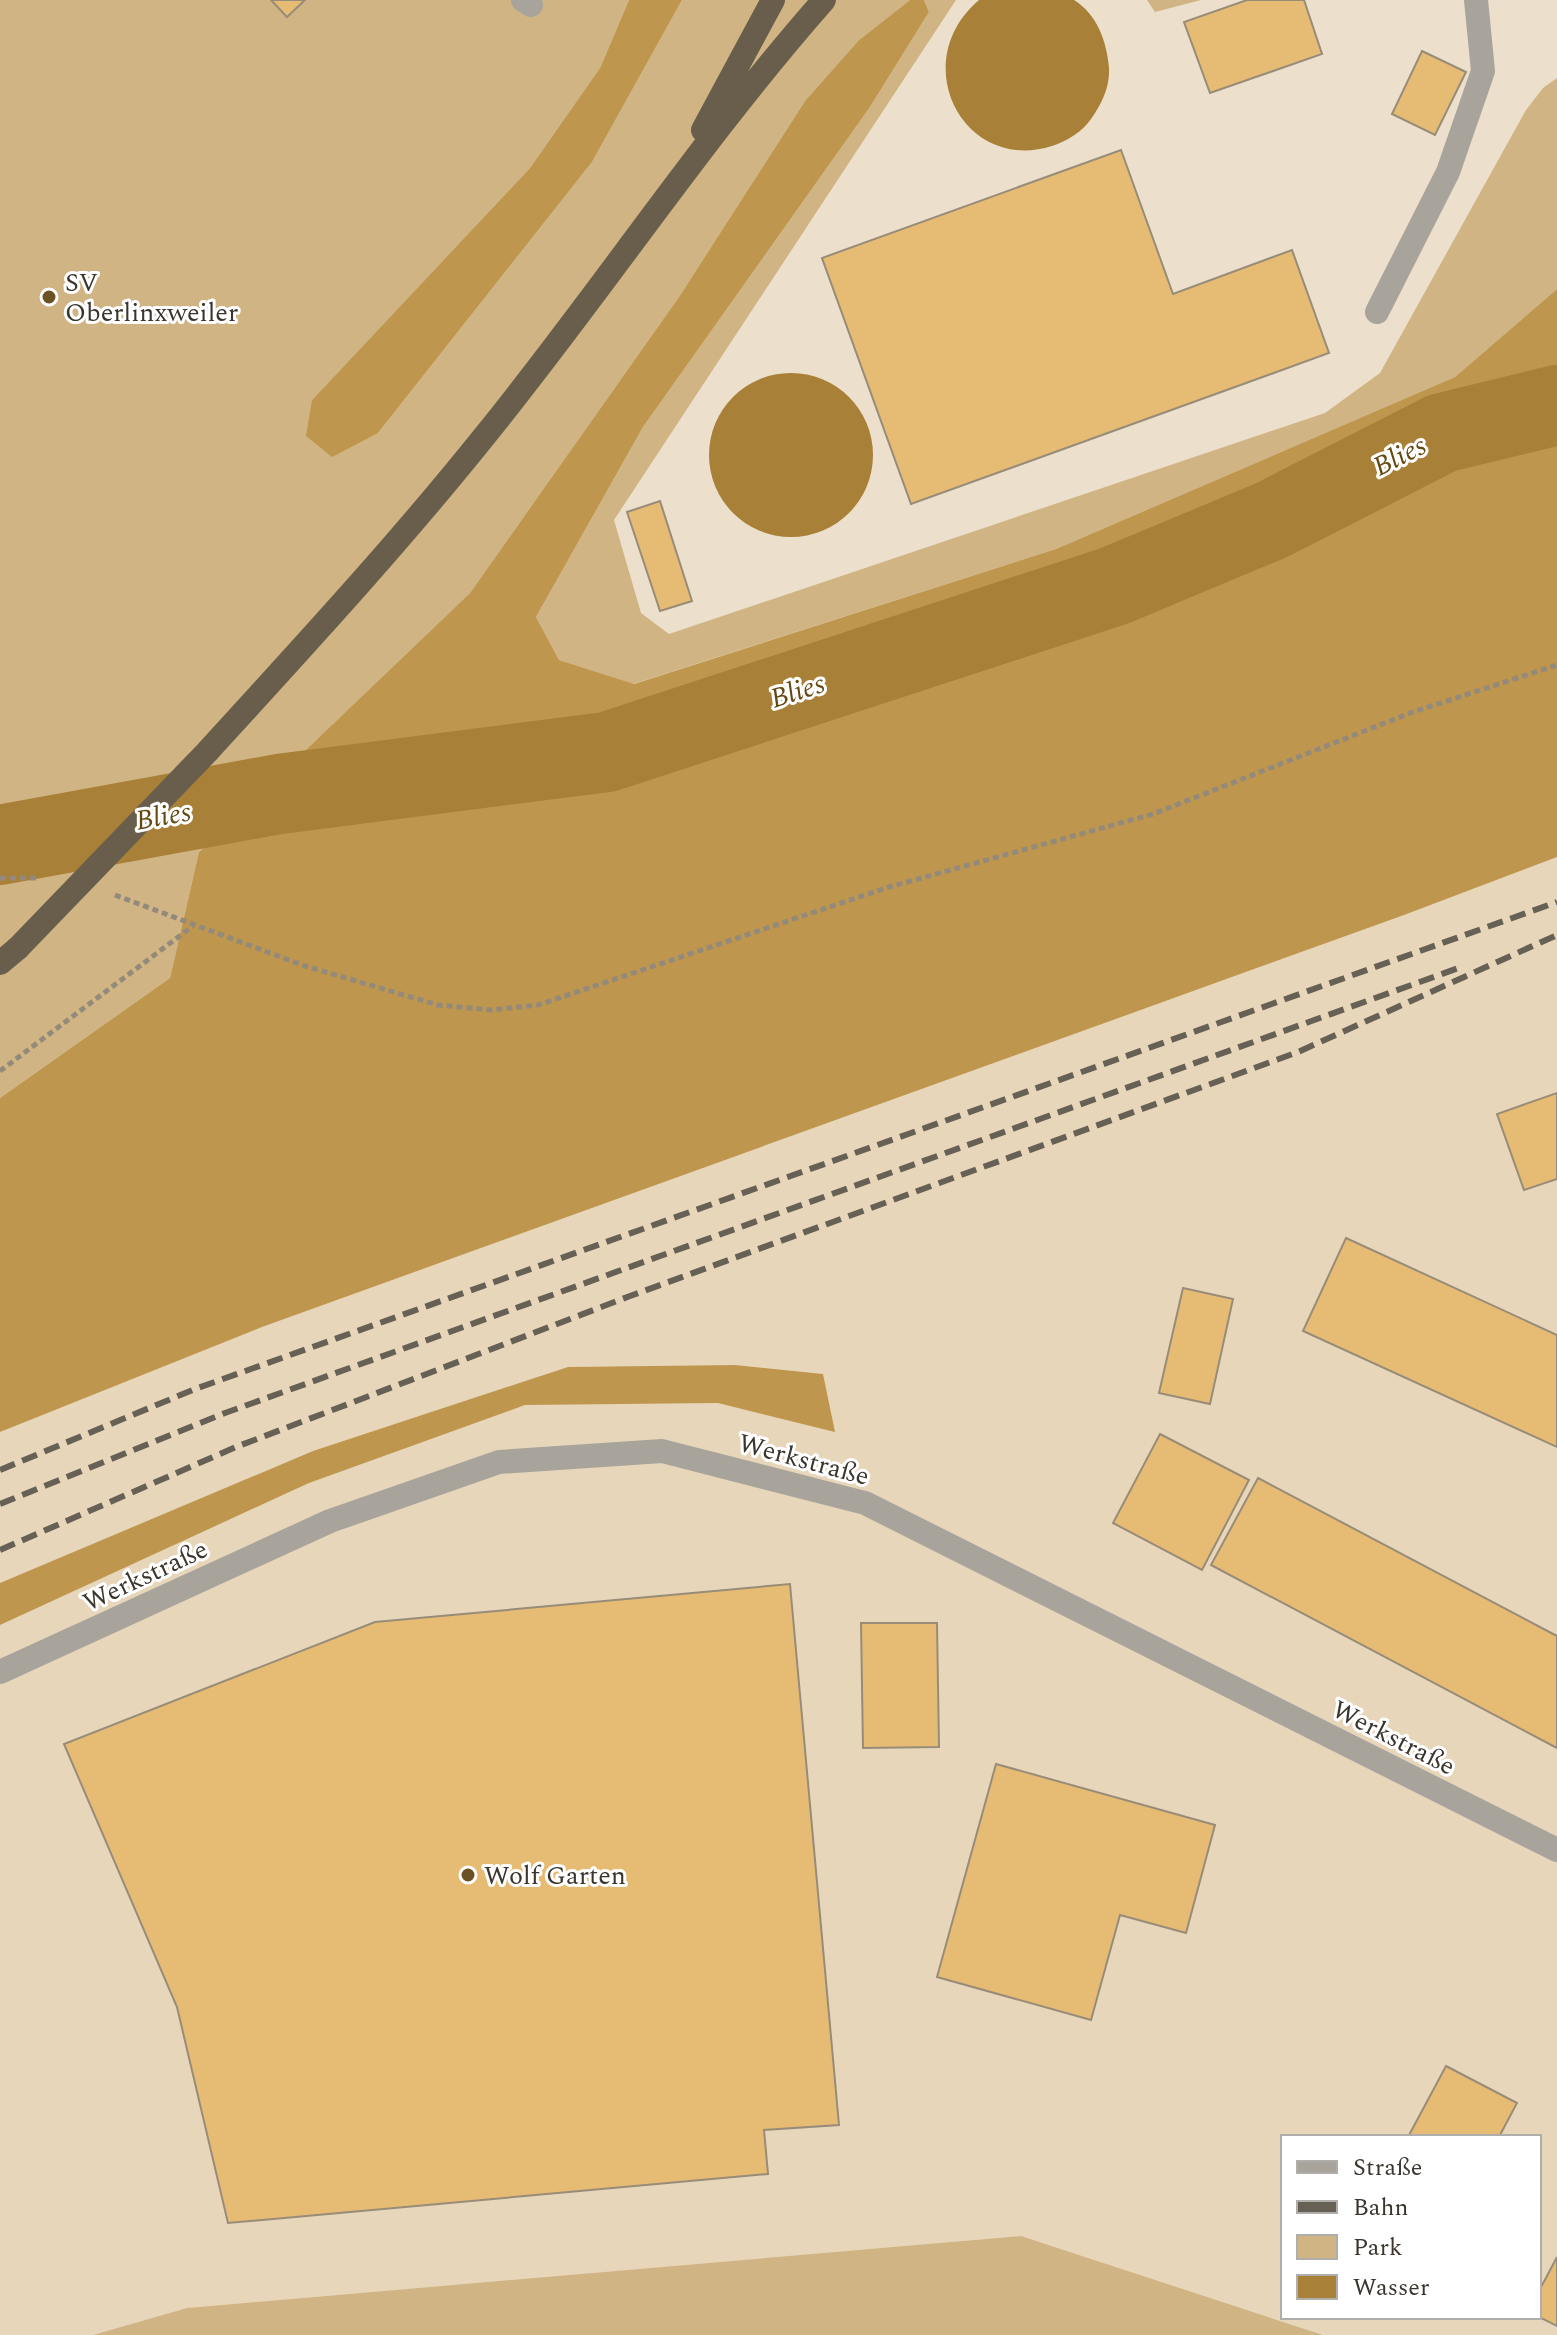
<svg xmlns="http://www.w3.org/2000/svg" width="1557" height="2335" font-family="Spectral,serif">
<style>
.built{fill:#e7d6ba;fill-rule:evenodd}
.green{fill:#d1b484}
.forest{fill:#be964e}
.water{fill:#a88037}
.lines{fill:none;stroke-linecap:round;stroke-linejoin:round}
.river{stroke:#a88037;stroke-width:80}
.building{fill:#e6bc74;stroke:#988c79;stroke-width:2}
.path{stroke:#938a7c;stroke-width:5;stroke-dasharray:6 4;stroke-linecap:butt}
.minor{stroke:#a9a49b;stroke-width:24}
.highway{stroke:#695e4c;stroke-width:24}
.rail{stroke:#676055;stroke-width:6;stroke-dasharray:16 8;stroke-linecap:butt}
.highway-bridge{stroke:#695e4c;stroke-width:24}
.poi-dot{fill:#6b5123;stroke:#fff;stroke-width:3}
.labels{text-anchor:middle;stroke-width:6;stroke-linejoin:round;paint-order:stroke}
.poi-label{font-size:26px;fill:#3a352d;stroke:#fff;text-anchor:start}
.street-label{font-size:26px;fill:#3a352d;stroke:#fff}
.water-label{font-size:28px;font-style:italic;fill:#654911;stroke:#fff}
</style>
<rect width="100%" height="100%" fill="#ecdfcb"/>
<!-- built -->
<path class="built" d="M 1557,857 L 1557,2335 L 1323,2335 L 1021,2236 L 187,2308 L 93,2335 L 0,2335 L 0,1625 L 309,1483 L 525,1405 L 719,1403 L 834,1431 L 823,1374 L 735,1365 L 568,1367 L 313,1451 L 0,1583 L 0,1432 L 262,1327 L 1404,915 ZM 1283,2137 L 1539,2137 L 1539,2317 L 1283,2317 Z"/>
<!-- green -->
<path class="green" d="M 0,0 L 629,0 L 600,68 L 530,168 L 312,400 L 378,433 L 592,162 L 682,0 L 910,0 L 859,40 L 805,101 L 679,297 L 470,593 L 199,852 L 170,978 L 0,1098 Z
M 924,0 L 956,0 L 614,520 L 641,613 L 669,634 L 1325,413 L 1380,373 L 1526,110 L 1543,88 L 1557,78 L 1557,289 L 1455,377 L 1056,549 L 633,684 L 559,660 L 536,617 L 643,427 L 870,107 L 929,12 Z
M 1147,0 L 1201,0 L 1155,12 Z
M 1021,2236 L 1323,2335 L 93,2335 L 187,2308 Z"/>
<!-- forest -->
<path class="forest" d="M 629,0 L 682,0 L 592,162 L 378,433 L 332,457 L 306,436 L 312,400 L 530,168 L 600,68 Z
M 910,0 L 924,0 L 929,12 L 870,107 L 643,427 L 536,617 L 559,660 L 634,684 L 1056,549 L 1455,377 L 1557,289 L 1557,857 L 1404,915 L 262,1327 L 0,1432 L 0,1098 L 170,978 L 199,852 L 470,593 L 679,297 L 805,101 L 859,40 Z
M 735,1365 L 823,1374 L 835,1432 L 718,1403 L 525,1405 L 309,1483 L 0,1625 L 0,1583 L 313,1451 L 568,1367 Z"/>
<!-- water -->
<path class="water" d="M 979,0 L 1074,0 C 1097,14 1107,42 1109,68 C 1110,87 1102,103 1091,119 C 1082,132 1067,141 1052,146 C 963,174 906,62 979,0 Z
M709 455a82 82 0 1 1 164 0a82 82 0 1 1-164 0Z"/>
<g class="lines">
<!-- river -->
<path class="river" d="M 0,845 L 279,794 L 607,752 L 1114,586 L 1272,520 L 1442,433 L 1557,405"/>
</g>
<!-- building -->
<path class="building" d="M 271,0 L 305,0 L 287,17 Z
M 1247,0 L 1304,0 L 1322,54 L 1210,93 L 1184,22 Z
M 1422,51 L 1466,72 L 1435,135 L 1392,114 Z
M 1121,150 L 1173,294 L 1292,250 L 1329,353 L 911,504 L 822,258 Z
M 660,501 L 692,601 L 660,611 L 627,512 Z
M 1557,1093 L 1557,1179 L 1524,1190 L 1497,1114 Z
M 1346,1238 L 1557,1335 L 1557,1447 L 1303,1331 Z
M 1183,1288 L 1233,1299 L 1210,1404 L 1159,1393 Z
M 1160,1434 L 1249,1480 L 1202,1570 L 1113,1523 Z
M 1258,1478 L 1557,1636 L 1557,1748 L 1211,1565 Z
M 790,1584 L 839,2125 L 764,2130 L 768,2174 L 228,2223 L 177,2007 L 64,1744 L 375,1622 Z
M 861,1623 L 937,1623 L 939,1747 L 863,1748 Z
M 996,1764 L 1215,1825 L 1186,1933 L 1120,1915 L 1091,2020 L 937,1977 Z
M 1446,2066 L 1517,2103 L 1499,2137 L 1408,2137 Z
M 1557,2257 L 1557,2326 L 1539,2317 L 1539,2291 Z"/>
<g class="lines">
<!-- path -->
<path class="path" d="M 0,878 L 39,878
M 115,895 L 305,966 L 438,1005 L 491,1010 L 538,1005 L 889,887 L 1153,814 L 1413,712 L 1557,665
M 0,1071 L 193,926"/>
<!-- minor -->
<path class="minor" d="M 523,0 L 531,5
M 1377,312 L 1448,172 L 1483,71 L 1476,0
M 0,1672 L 330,1521 L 499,1462 L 662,1451 L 865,1503 L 1557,1850"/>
<!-- highway -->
<path class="highway" d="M 703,130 L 773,0
M 208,751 C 303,647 399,543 487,433 C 602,291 703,137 824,0
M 0,963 L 18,948"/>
<!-- rail -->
<path class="rail" d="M 0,1470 L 195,1389 L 1557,902
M 0,1504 L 225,1413 L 1464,966
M 0,1550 L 236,1447 L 630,1296 L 1298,1052 L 1557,935"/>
<!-- highway-bridge -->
<path class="highway-bridge" d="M 18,948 L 208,751"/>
</g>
<!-- markers -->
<g class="poi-dot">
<circle cx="49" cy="297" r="8"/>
<circle cx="468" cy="1875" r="8"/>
</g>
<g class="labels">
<!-- poi labels -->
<g class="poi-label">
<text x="65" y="291">SV<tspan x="65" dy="30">Oberlinxweiler</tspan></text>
<text x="484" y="1884">Wolf Garten</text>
</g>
<!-- street labels -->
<g class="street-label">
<text transform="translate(804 1459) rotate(15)" y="9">Werkstraße</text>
<text transform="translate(145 1575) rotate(-25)" y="9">Werkstraße</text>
<text transform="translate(1394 1737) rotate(27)" y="9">Werkstraße</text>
</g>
<!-- water labels -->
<g class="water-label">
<text transform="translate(1399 455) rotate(-27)" y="10">Blies</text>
<text transform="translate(797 690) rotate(-18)" y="10">Blies</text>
<text transform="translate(163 815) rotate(-10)" y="10">Blies</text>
</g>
</g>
<!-- legend -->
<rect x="1281" y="2135" width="260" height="184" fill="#ffffff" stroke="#b0aeab" stroke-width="2"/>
<rect x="1297" y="2161" width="40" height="12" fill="#a9a49b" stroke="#b0aeab" stroke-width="2"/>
<text x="1353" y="2175" font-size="24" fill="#3a352d">Straße</text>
<rect x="1297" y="2201" width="40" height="12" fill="#676055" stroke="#b0aeab" stroke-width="2"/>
<text x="1353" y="2215" font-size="24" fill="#3a352d">Bahn</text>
<rect x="1297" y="2235" width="40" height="24" fill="#d1b484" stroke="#b0aeab" stroke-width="2"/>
<text x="1353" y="2255" font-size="24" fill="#3a352d">Park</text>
<rect x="1297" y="2275" width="40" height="24" fill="#a88037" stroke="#b0aeab" stroke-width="2"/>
<text x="1353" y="2295" font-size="24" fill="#3a352d">Wasser</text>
</svg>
